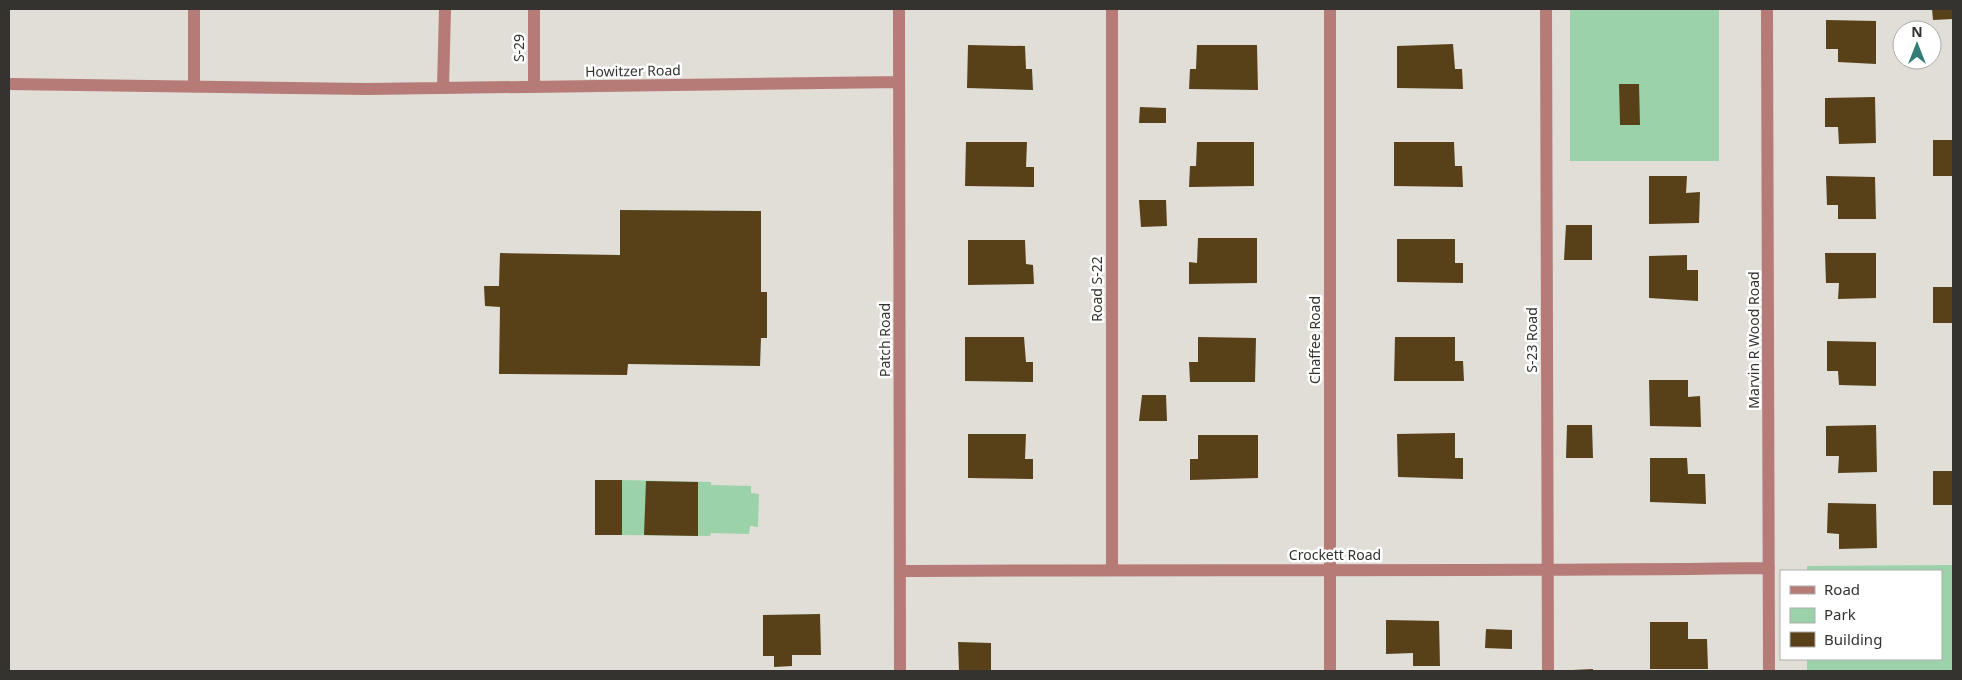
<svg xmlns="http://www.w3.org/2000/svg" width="1962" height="680" font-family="'Noto Sans',sans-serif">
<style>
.green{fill:#9cd2a9}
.building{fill:#584119}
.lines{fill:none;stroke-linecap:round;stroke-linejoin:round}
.minor{stroke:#b67a77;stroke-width:12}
.labels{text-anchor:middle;stroke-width:5;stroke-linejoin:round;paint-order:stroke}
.street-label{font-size:14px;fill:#343330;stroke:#fff}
</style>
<rect width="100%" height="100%" fill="#e0ded7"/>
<!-- green -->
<path class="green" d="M 1570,9 L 1719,9 L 1719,161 L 1570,161 Z
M 622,480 L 711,482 L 711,485 L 751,486 L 751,493 L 759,494 L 758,527 L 750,526 L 749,534 L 711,533 L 710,536 L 622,535 Z
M 1953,565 L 1953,671 L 1807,671 L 1807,659 L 1941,659 L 1941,571 L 1807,571 L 1807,566 Z"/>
<!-- building -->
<path class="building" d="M 1932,9 L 1953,9 L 1953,19 L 1933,20 Z
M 1826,20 L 1876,21 L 1876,64 L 1838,62 L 1838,49 L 1826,49 Z
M 1453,44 L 1455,69 L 1462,69 L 1463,89 L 1397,88 L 1397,46 Z
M 968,45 L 1025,46 L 1026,69 L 1032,69 L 1033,90 L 967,88 Z
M 1197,45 L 1257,45 L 1258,90 L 1189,89 L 1190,69 L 1196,69 Z
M 1619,84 L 1639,84 L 1640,125 L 1620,125 Z
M 1875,97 L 1876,143 L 1839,144 L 1838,127 L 1825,127 L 1825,98 Z
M 1140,107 L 1166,108 L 1166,123 L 1139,123 Z
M 1933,140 L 1953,140 L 1953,176 L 1933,176 Z
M 966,142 L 1027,142 L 1026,167 L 1034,167 L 1034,187 L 965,186 Z
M 1197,142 L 1254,142 L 1254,186 L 1189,187 L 1190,166 L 1196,166 Z
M 1394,142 L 1454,142 L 1455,166 L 1462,166 L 1463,187 L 1394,186 Z
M 1649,176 L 1687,176 L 1686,193 L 1700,192 L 1699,223 L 1649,224 Z
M 1826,176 L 1875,177 L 1876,219 L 1838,219 L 1838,205 L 1827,205 Z
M 1139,200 L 1166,200 L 1167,226 L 1141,227 Z
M 620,210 L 761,211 L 761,292 L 767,292 L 767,338 L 761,338 L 760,366 L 628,364 L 627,375 L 499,374 L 500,307 L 485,306 L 484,286 L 499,286 L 500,253 L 620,255 Z
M 1566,225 L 1592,225 L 1592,260 L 1564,260 Z
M 1198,238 L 1257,238 L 1257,283 L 1189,284 L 1189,262 L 1197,263 Z
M 1397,239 L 1455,239 L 1455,263 L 1463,263 L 1463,283 L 1397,282 Z
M 968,240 L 1025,240 L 1026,264 L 1033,265 L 1034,284 L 968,285 Z
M 1825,253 L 1876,253 L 1876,298 L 1838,299 L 1839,283 L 1826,283 Z
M 1687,255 L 1687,270 L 1698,270 L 1698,301 L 1649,298 L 1649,256 Z
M 1933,287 L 1953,287 L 1953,323 L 1933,323 Z
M 965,337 L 1024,337 L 1026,362 L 1033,362 L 1033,382 L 965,381 Z
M 1198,337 L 1256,338 L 1255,382 L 1190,382 L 1189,362 L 1198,362 Z
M 1395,337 L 1455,337 L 1455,361 L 1463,361 L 1464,381 L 1394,381 Z
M 1827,341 L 1876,342 L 1876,386 L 1839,385 L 1838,371 L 1827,371 Z
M 1649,380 L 1688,380 L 1688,397 L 1700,396 L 1701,427 L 1650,426 Z
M 1142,395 L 1166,395 L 1167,421 L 1139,421 Z
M 1567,425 L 1592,425 L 1593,458 L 1566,458 Z
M 1876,425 L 1877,472 L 1838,473 L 1839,456 L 1826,456 L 1826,426 Z
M 1455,433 L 1455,458 L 1463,458 L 1463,479 L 1398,477 L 1397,434 Z
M 968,434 L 1026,434 L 1025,459 L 1033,459 L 1033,479 L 968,478 Z
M 1198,435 L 1258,435 L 1258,478 L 1190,480 L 1190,459 L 1198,459 Z
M 1650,458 L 1687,458 L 1688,474 L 1705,474 L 1706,504 L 1650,502 Z
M 1933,471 L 1953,471 L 1953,505 L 1933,505 Z
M 595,480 L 622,480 L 622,535 L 595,535 Z
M 646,481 L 698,482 L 698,536 L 644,535 Z
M 1828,503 L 1876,504 L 1877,548 L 1839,549 L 1839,534 L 1827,533 Z
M 820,614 L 821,655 L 792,655 L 792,666 L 774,667 L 774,656 L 763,656 L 763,615 Z
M 1386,620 L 1439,621 L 1440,666 L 1413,666 L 1413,653 L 1386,654 Z
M 1650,622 L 1688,622 L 1688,639 L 1707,639 L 1708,669 L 1650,669 Z
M 1486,629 L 1512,630 L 1512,649 L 1485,648 Z
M 958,642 L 991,643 L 991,671 L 959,671 Z
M 1593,669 L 1593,671 L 1572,671 L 1572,670 Z"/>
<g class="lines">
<!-- minor -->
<path class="minor" d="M 194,9 L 194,87
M 534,9 L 534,87
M 899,9 L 900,671
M 1112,9 L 1112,570
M 1546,9 L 1548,671
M 1767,9 L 1769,671
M 9,84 L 367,89 L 899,82
M 443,88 L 445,9
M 900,571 C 1190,569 1480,572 1769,568
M 1330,671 L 1330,9"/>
</g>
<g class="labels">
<!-- street labels -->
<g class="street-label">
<text transform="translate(519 48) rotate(-90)" y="5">S-29</text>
<text transform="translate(633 71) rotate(-1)" y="5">Howitzer Road</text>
<text transform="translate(1097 289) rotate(-90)" y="5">Road S-22</text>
<text transform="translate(885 340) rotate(-90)" y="5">Patch Road</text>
<text transform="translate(1315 340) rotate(-90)" y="5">Chaffee Road</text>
<text transform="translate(1532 340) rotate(-90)" y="5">S-23 Road</text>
<text transform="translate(1754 340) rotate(-90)" y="5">Marvin R Wood Road</text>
<text x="1335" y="560">Crockett Road</text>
</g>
</g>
<!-- border -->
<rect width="1962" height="680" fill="none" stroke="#343330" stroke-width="20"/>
<!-- legend -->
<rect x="1780" y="570" width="162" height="90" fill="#ffffff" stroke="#aeadac"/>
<rect x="1790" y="586" width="25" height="8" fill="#b67a77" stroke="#aeadac"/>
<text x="1824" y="595" font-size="15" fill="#343330">Road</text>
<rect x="1790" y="608" width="25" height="15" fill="#9cd2a9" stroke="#aeadac"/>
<text x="1824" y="620" font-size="15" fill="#343330">Park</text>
<rect x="1790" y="632" width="25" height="15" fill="#584119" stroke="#aeadac"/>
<text x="1824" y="645" font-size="15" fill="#343330">Building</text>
<!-- north arrow -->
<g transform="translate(1917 45)"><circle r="24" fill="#ffffff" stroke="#aeadac"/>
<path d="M0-4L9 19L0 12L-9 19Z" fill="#347c76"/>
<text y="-8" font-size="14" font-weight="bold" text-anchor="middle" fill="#343330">N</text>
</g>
</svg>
